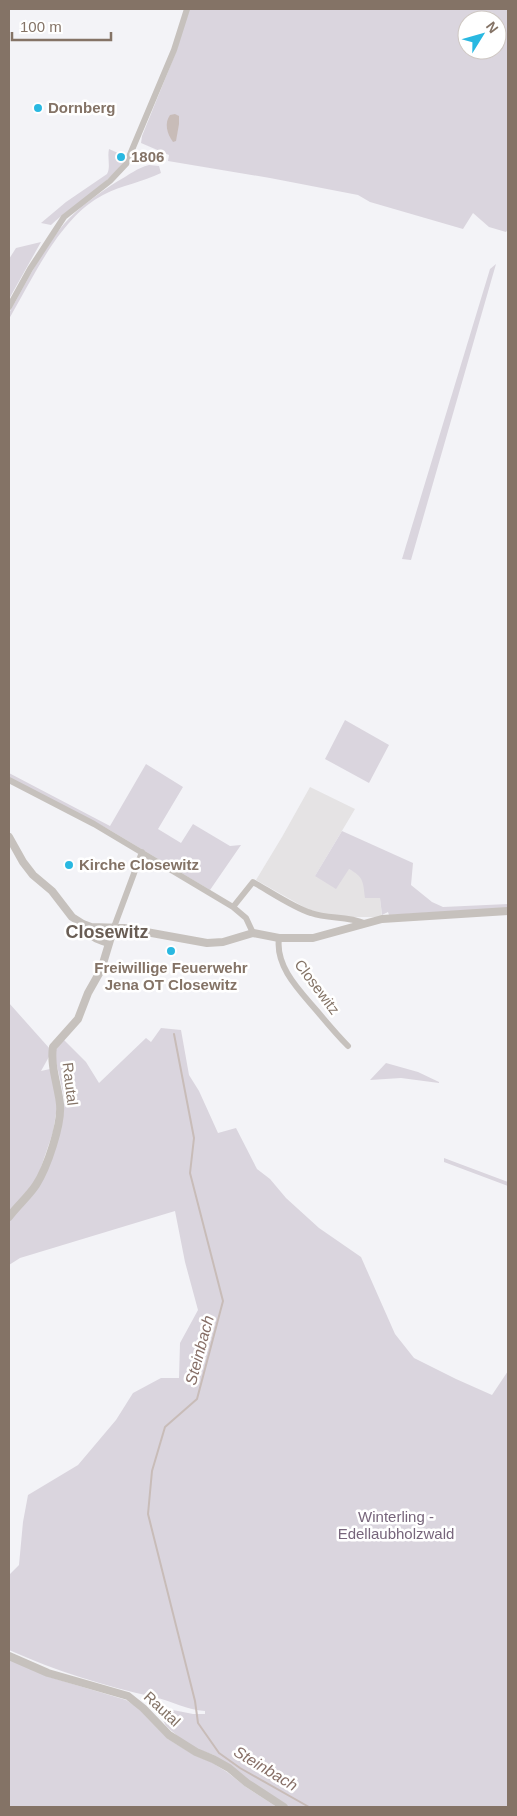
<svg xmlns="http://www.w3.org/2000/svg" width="517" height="1816" font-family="Arial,sans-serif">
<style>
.built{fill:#e5e3e4}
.green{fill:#dad5de;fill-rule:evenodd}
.water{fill:#c8bcb8}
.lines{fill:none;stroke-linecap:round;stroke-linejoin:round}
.stream{stroke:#c8bcb8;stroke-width:2}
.minor{stroke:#c6c1bd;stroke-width:6}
.tertiary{stroke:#c6c1bd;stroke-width:8}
.poi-dot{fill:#29b8e1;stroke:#fff;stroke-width:2}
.labels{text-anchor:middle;stroke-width:5;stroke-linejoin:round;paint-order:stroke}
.poi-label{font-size:15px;font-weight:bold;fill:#847366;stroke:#fff;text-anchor:start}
.street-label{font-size:15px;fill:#847366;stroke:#fff}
.park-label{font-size:15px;fill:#77657b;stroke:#fff}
.water-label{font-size:16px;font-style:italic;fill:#876f67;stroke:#fff}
.quarter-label{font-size:18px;font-weight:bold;fill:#695d54;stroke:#fff}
</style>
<rect width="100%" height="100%" fill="#f3f3f7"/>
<!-- built -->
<path class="built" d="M 310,787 L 355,809 L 315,876 L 349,869 L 357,873 L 380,898 L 382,917 L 338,917 L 311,911 L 256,880 L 282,837 Z"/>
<!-- green -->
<path class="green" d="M 189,9 L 508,9 L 508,229 L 506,232 L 489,227 L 473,213 L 463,229 L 370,202 L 358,195 L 270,178 L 168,161 L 169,155 L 141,143 L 142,136 L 176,52 ZM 467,20 L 497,20 L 497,50 L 467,50 Z
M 109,149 L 127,157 C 111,183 74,204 51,225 L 41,223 L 66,202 L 107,174 C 111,167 107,158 109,149 Z
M 149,165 L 159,166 L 161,173 C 143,182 122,185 103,195 C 60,217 33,278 9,319 L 9,313 C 25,285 43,248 64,224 C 79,207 99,193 118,181 C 129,175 137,168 149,165 Z
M 41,242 L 9,299 L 9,259 L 16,248 Z
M 496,264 L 411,560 L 402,559 L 490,269 Z
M 345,720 L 389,745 L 369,783 L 325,759 Z
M 146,764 L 183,787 L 158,829 L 181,843 L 193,824 L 230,846 L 241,845 L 210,890 L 108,829 L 9,778 L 9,773 L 110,826 Z
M 342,831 L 413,863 L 411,885 L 432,902 L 443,907 L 508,904 L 508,908 L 389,915 L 388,912 L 382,915 L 380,898 L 365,898 C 363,882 364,877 349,869 L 336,889 L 315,876 Z
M 9,1003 L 50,1049 L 50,1055 L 41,1071 L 50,1069 L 52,1072 L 57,1107 L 53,1132 L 37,1179 L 9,1213 Z
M 161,1028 L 181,1030 L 189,1075 L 199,1091 L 218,1133 L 236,1128 L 257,1169 L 270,1179 L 286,1198 L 319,1228 L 361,1257 L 395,1334 L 414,1358 L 456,1379 L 492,1395 L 508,1371 L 508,1807 L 290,1807 L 248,1780 L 214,1755 L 197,1749 L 181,1739 L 166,1726 L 159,1713 L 159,1711 L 163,1708 L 193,1714 L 205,1714 L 205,1711 C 187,1710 172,1701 154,1697 C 104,1686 56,1671 9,1650 L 9,1575 L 19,1565 L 23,1522 L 28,1495 L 78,1465 L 116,1420 L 133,1393 L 161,1378 L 179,1378 L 180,1343 L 198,1310 L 185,1262 L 175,1211 L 20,1258 L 9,1265 L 9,1221 L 32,1196 L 62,1122 L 65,1102 L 56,1061 L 56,1050 L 63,1039 L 86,1062 L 99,1083 L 146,1038 L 151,1042 Z
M 386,1063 L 418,1072 L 439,1082 L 439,1083 L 401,1078 L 370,1080 Z
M 444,1158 L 508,1182 L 508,1186 L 444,1162 Z
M 9,1659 L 46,1676 L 126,1700 L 137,1707 L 168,1739 L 194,1755 L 211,1762 L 227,1772 L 246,1787 L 277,1807 L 9,1807 Z"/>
<!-- water -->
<path class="water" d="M 175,114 L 179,116 L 179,124 L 176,141 L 173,142 C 167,134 164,123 170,115 Z"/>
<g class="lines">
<!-- stream -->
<path class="stream" d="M 174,1034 L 194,1138 L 190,1173 L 223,1301 L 197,1399 L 165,1427 L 152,1471 L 148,1514 L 195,1701 L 198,1723 L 219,1753 L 240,1768 L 309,1807"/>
<!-- minor -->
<path class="minor" d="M 9,307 L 30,269 L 64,217 L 110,181 L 126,164 L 174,50 L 187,9
M 9,780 L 94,824 L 233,907 L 246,918 L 253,933
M 233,907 L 253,882 C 269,891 294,908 311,913 C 328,919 347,916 364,923
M 87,926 C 88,939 99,941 109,944
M 114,927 L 142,852
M 279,938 C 275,967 300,991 317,1011 C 327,1023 337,1035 348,1046"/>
<!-- tertiary -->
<path class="tertiary" d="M 9,837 L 23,862 L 33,875 L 52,891 L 72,917 L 83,924 L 91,927 L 124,928 L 207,943 L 223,942 L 253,933 L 279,938 L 313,938 L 382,919 L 508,911
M 9,1217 C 17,1206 28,1197 36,1185 C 47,1168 62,1124 60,1104 C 58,1086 50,1065 53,1047 L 78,1019 L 88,993 L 101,970 L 114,927
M 9,1656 L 48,1673 L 128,1696 L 143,1708 L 169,1735 L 196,1752 L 213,1759 L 229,1768 L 247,1783 L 284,1807"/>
</g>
<!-- markers -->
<g class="poi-dot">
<circle cx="38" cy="108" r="5"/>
<circle cx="121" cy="157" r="5"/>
<circle cx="69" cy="865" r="5"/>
<circle cx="171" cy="951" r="5"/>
</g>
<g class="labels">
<!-- poi labels -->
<g class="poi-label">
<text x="48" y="113">Dornberg</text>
<text x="131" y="162">1806</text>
<text x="79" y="870">Kirche Closewitz</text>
<text x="171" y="973" text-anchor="middle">Freiwillige Feuerwehr<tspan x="171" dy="17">Jena OT Closewitz</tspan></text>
</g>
<!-- street labels -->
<g class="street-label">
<text transform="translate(317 987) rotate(53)" y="5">Closewitz</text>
<text transform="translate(70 1084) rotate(83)" y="5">Rautal</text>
<text transform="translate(162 1709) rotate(43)" y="5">Rautal</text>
</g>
<!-- park labels -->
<g class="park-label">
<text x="396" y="1522">Winterling -<tspan x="396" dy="17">Edellaubholzwald</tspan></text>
</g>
<!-- water labels -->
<g class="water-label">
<text transform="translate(199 1350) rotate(-75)" y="6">Steinbach</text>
<text transform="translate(266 1768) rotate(31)" y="6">Steinbach</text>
</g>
<!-- quarter labels -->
<g class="quarter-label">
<text x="107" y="938">Closewitz</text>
</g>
</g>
<!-- border -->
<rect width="517" height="1816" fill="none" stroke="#847366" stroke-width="20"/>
<!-- north arrow -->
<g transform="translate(482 35) rotate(53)"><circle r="24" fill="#ffffff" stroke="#cec7c2"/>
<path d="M0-4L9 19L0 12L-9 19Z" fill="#29b8e1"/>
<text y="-8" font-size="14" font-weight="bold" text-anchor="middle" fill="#847366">N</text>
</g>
<!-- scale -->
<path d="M12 32v8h99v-8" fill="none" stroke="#847366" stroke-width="2.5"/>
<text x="20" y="32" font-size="15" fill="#847366" stroke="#ffffff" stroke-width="4" paint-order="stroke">100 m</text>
</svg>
